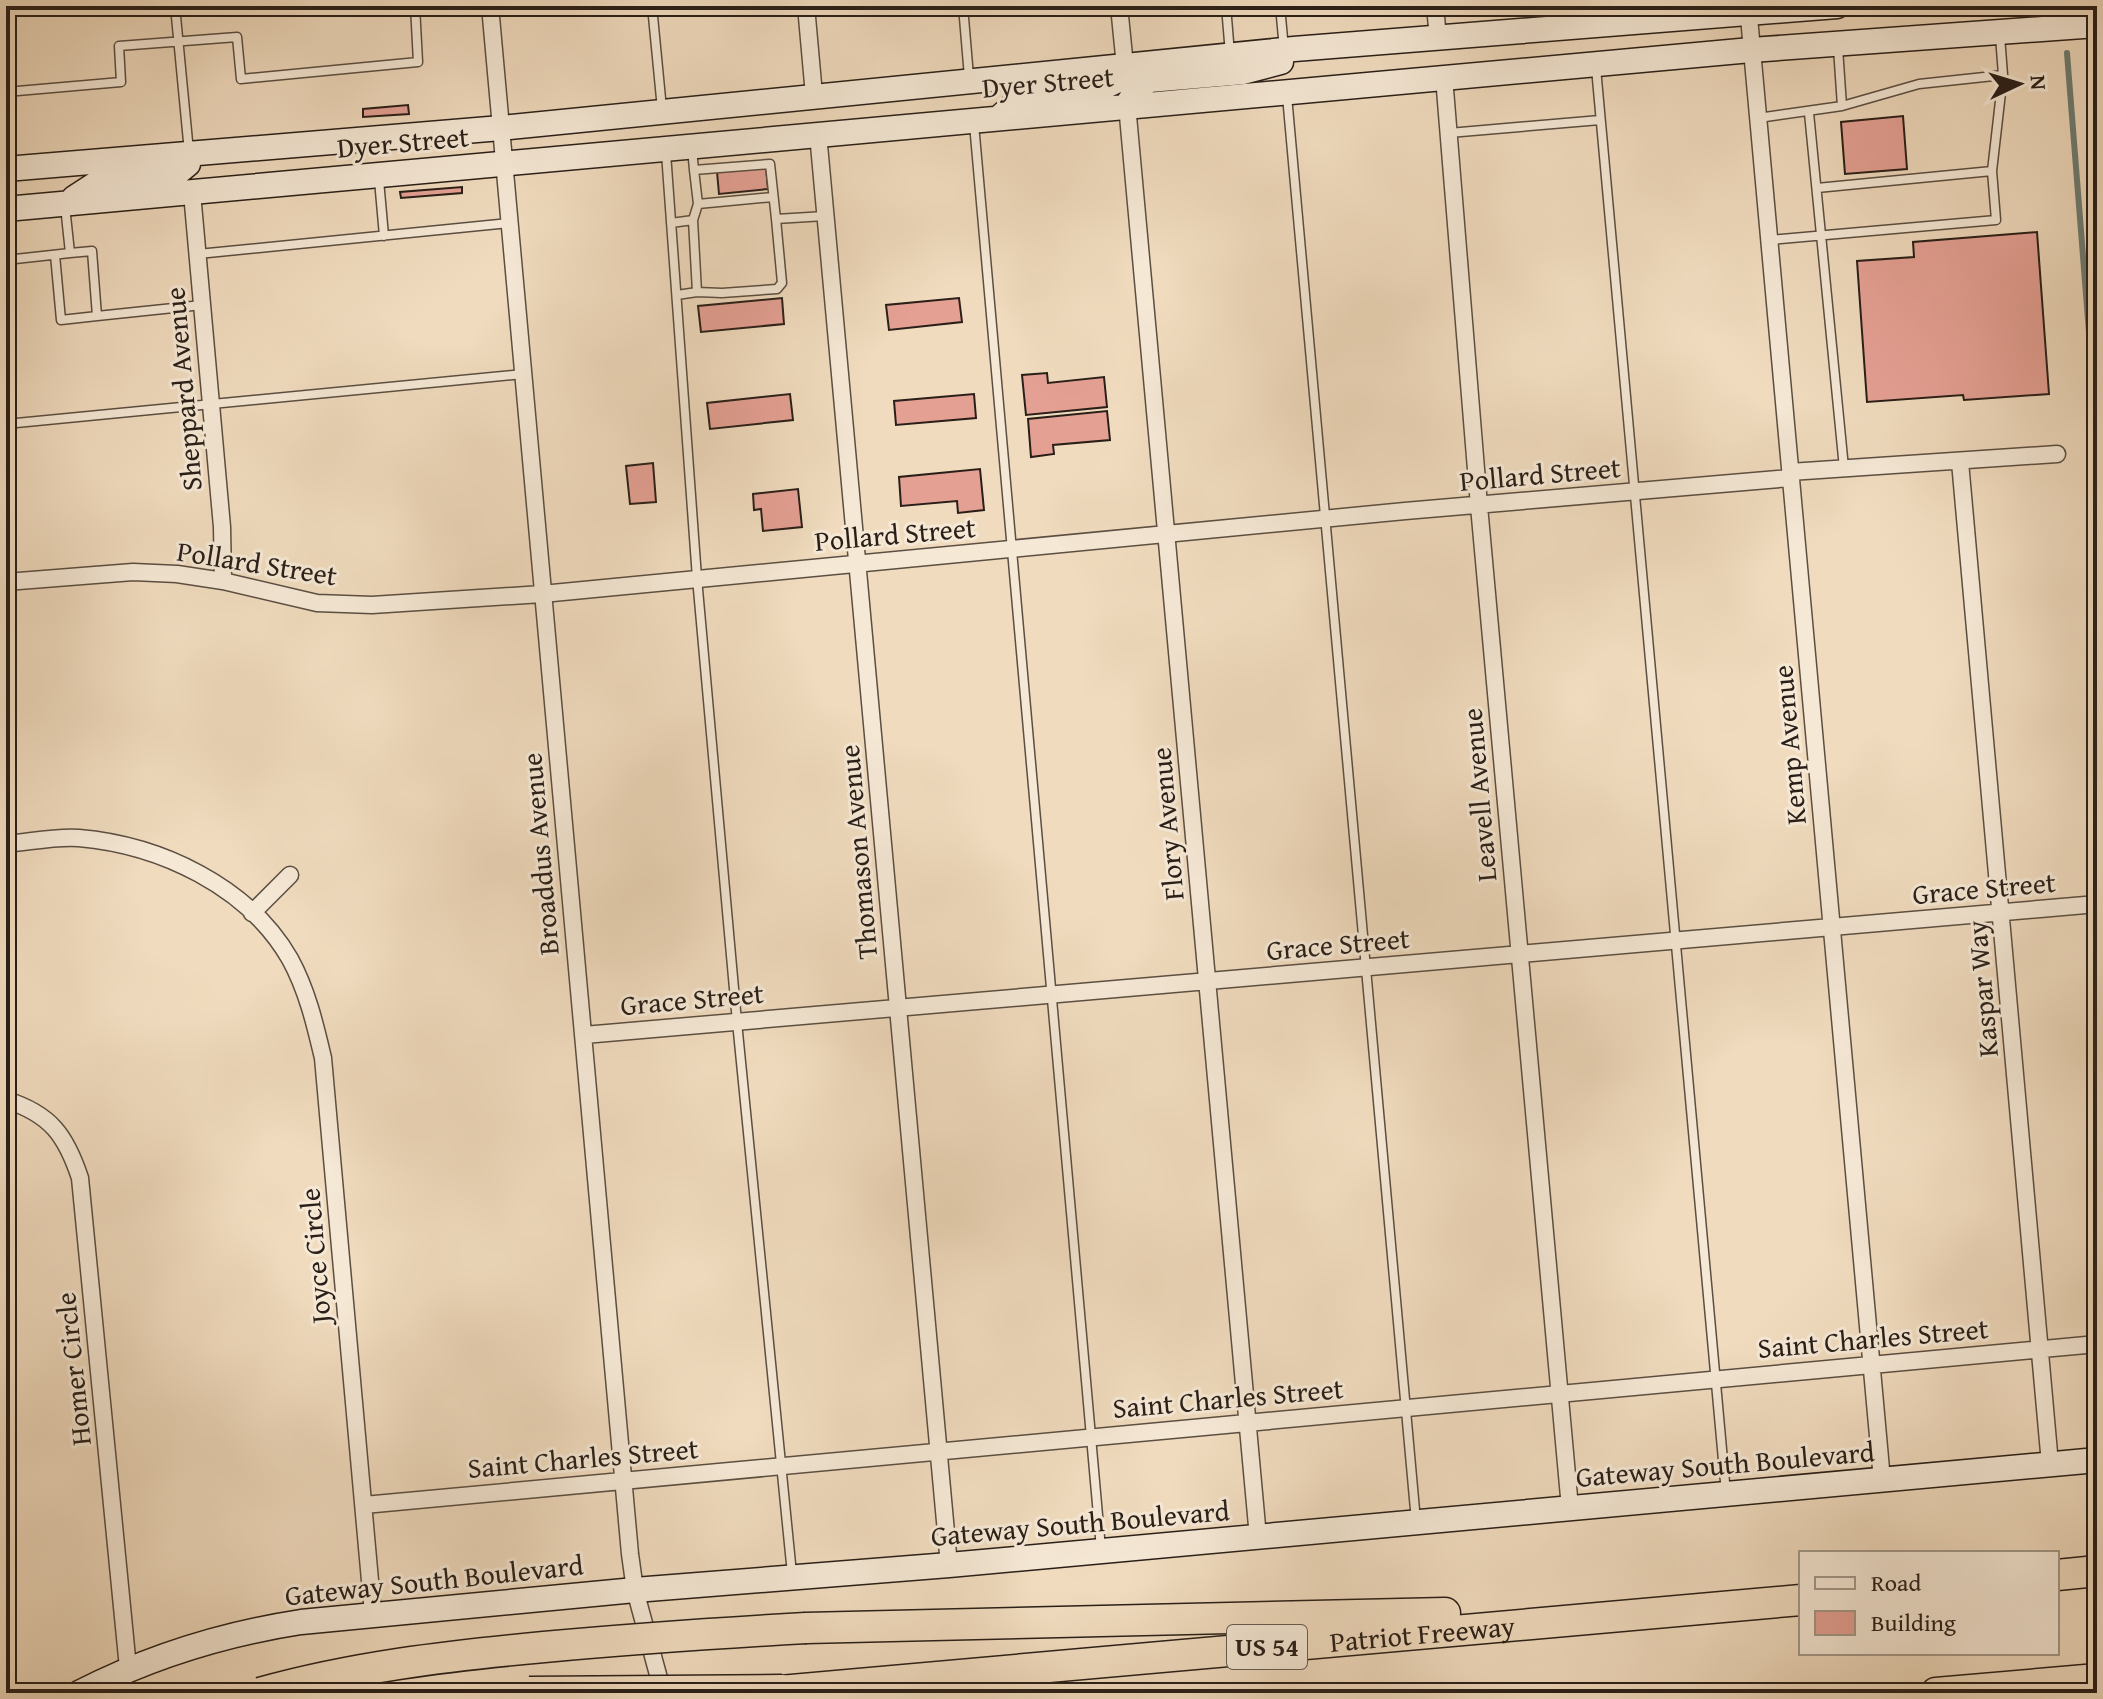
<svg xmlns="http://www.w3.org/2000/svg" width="2103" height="1699" font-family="'Gentium Book Plus',serif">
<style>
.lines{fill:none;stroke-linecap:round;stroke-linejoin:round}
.stream{stroke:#6d7d73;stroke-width:6}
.building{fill:#e5a094;stroke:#291f18;stroke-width:2}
.lane-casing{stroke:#5b4e42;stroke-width:11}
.street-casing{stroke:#5b4e42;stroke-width:19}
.secondary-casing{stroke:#291f18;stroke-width:27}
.highway-casing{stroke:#291f18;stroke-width:33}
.lane{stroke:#f5e8d5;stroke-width:8}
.street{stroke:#f5e8d5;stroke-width:16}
.secondary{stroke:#f5e8d5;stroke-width:24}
.highway{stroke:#f0dbbe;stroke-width:30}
.highway-bridge-casing{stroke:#291f18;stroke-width:33;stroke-linecap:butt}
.highway-bridge{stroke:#f0dbbe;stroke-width:30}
.labels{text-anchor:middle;stroke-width:6;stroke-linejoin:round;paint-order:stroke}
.shield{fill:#f5e8d5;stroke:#665b51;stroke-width:2}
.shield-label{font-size:26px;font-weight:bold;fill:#291f18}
.street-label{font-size:28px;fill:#291f18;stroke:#f5e8d5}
</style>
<rect width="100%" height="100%" fill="#f0dbbe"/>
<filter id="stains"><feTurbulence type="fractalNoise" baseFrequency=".0025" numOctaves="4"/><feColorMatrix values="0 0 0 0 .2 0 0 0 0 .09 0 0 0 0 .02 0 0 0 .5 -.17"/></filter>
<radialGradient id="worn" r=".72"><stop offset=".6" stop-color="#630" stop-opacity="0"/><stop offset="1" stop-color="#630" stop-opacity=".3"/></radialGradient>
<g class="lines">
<!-- stream -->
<path class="stream" d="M 2067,53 L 2097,434"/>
</g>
<!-- building -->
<path class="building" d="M 408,105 L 409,114 L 363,117 L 363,109 Z
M 1903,116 L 1907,169 L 1845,174 L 1841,122 Z
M 766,167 L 768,189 L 719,194 L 717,172 Z
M 462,187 L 462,193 L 401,198 L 400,192 Z
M 2037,232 L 2049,394 L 1964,400 L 1963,395 L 1867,402 L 1857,261 L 1914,257 L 1913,242 Z
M 782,298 L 784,324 L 701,332 L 698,306 Z
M 959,298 L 962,322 L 889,330 L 886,305 Z
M 1047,373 L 1048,383 L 1104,377 L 1107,407 L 1026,415 L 1022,375 Z
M 790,394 L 793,420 L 710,429 L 707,403 Z
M 974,394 L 976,418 L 896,425 L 894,401 Z
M 1107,411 L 1110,440 L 1053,445 L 1054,454 L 1031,457 L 1028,419 Z
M 653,463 L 656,502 L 630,504 L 626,466 Z
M 980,469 L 984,510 L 958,513 L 957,501 L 901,506 L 899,477 Z
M 798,489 L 802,527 L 763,531 L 761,509 L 754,510 L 753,494 Z"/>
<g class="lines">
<!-- lane casing -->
<g class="lane-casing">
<path id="lane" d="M 175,6 L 189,152
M 652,6 L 662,109
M 963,6 L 969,77
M 1226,6 L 1230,54
M 1280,6 L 1284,49
M 1596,68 L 1726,1493
M 6,92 L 121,82 L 119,46 L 237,37 L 241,79 L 418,62 L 415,6
M 1287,96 L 1416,1521
M 1842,106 L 1919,84 L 2003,75
M 1809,113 L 1844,468
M 1758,118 L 1842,106 L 1838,48
M 974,124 L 1101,1549
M 1449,133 L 1600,120
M 692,148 L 694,170 L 770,164 L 776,219 L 825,216
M 666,153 L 697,578 L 737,1022 L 792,1574
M 694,170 L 698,204 L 773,197
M 1992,171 L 2003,75 L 2000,36
M 379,180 L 384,236
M 671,223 L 693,220 L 698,204
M 1770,240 L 1996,220 L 1992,171 L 1817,188
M 70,253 L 92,251 L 97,316 L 202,305
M 198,254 L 509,223
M 55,255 L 61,320 L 97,316
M 6,260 L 70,253 L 65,206
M 697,292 L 722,293 L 777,289 L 782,283 L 776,219
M 677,295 L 697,292 L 693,220
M 6,424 L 523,374"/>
</g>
<!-- street casing -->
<g class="street-casing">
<path id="street" d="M 490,6 L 630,1554 L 635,1590 L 663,1693
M 806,6 L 814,95
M 1119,6 L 1125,66
M 1435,6 L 1438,38
M 1748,6 L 1882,1480
M 1444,77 L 1479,506 L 1570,1508
M 1127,105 L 1258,1537
M 818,134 L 949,1565
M 192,193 L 222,527 L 223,581
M 1960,462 L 2050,1464
M 1790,472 L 2057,454
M 6,582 L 133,572 L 177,574 L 223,581 L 317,603 L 372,605 L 542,594 L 1405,511 L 1790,478
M 6,844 C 30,842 56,836 79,838 C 160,845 248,886 290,959 C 307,990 315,1024 323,1058 L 373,1614
M 252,913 L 290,875
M 584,1035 L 2097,904
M 6,1100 C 51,1114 66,1136 80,1178 L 128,1668
M 364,1505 L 2097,1344"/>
</g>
<!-- secondary casing -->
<g class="secondary-casing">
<path id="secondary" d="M 1127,105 L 1138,88 L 1149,80 L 1243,72 L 1281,62
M 1001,116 L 1019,100 L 1044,94 L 1104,87 L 1116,81 L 1125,66
M 6,169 L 501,128 L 1294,49 L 1837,6
M 74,198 L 94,185 L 177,173 L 188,164 L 189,153
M 6,209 L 1751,50 L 2097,25
M 79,1693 C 149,1657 223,1634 301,1622 L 635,1590 L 949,1565 L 2097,1460"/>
</g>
<!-- highway casing -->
<g class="highway-casing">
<g id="highway">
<path d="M 2057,1575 L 2097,1571"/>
<path d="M 806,1628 L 1445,1613"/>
<path id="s1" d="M 757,1693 L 1801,1600"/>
<path d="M 1936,1693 L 2097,1679"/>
</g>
</g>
<!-- lane -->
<use href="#lane" class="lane"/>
<!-- street -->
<use href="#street" class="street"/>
<!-- secondary -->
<use href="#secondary" class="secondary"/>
<!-- highway -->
<use href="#highway" class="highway"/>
<!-- highway-bridge casing -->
<g class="highway-bridge-casing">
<path id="highway-bridge" d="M 529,1692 L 782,1690
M 260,1693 C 353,1667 447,1656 544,1647 C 631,1639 719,1633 806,1628"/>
</g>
<!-- highway-bridge -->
<use href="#highway-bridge" class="highway-bridge"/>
</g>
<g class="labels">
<!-- shield labels -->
<rect class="shield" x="1227" y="1625" width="80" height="44" rx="6"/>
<g class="shield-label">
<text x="1267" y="1656">US 54</text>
</g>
<!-- street labels -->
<g class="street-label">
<text transform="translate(1048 82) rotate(-5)" y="10">Dyer Street</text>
<text transform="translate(403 142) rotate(-5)" y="10">Dyer Street</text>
<text transform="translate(183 389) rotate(-95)" y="10">Sheppard Avenue</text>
<text transform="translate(1540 474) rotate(-5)" y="10">Pollard Street</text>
<text transform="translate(895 534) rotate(-5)" y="10">Pollard Street</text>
<text transform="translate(257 563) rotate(9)" y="10">Pollard Street</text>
<text transform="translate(1789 745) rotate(-95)" y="10">Kemp Avenue</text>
<text transform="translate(1479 795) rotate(-95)" y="10">Leavell Avenue</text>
<text transform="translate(1167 824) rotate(-95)" y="10">Flory Avenue</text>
<text transform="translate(858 852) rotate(-95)" y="10">Thomason Avenue</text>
<text transform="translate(540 854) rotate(-95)" y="10">Broaddus Avenue</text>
<text transform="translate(1984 888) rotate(-5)" y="10">Grace Street</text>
<text transform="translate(1338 944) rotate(-5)" y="10">Grace Street</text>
<text transform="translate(1982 989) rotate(-95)" y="10">Kaspar Way</text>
<text transform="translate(692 999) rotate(-5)" y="10">Grace Street</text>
<text transform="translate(315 1256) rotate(-95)" y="10">Joyce Circle</text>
<text transform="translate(1873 1338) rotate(-5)" y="10">Saint Charles Street</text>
<text transform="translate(73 1369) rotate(-96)" y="10">Homer Circle</text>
<text transform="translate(1228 1398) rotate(-5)" y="10">Saint Charles Street</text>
<text transform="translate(583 1458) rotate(-5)" y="10">Saint Charles Street</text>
<text transform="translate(1725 1464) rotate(-5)" y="10">Gateway South Boulevard</text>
<text transform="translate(1080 1523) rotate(-5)" y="10">Gateway South Boulevard</text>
<text transform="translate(434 1580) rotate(-6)" y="10">Gateway South Boulevard</text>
<text dy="10" stroke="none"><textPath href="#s1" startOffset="668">Patriot Freeway</textPath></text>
</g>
</g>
<!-- margin -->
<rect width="2103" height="1699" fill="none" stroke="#f0dbbe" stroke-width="32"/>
<rect x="8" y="8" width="2087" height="1683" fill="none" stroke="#291f18" stroke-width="4"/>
<rect x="16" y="16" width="2071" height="1667" fill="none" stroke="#291f18" stroke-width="2"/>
<!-- legend -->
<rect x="1799" y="1551" width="260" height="104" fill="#f5e8d5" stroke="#a39889" stroke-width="2"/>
<rect x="1815" y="1577" width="40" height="12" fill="#f5e8d5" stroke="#a39889" stroke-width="2"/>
<text x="1871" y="1591" font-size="24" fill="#291f18">Road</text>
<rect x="1815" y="1611" width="40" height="24" fill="#e5a094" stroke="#a39889" stroke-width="2"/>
<text x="1871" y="1631" font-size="24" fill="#291f18">Building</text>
<!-- north arrow -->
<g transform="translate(2019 84) rotate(86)" stroke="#f5e8d5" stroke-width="6" paint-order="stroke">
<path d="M0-6L14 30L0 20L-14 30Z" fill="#291f18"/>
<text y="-12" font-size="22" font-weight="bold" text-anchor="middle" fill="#291f18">N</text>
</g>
<rect width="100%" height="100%" filter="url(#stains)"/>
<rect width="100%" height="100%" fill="url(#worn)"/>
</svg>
